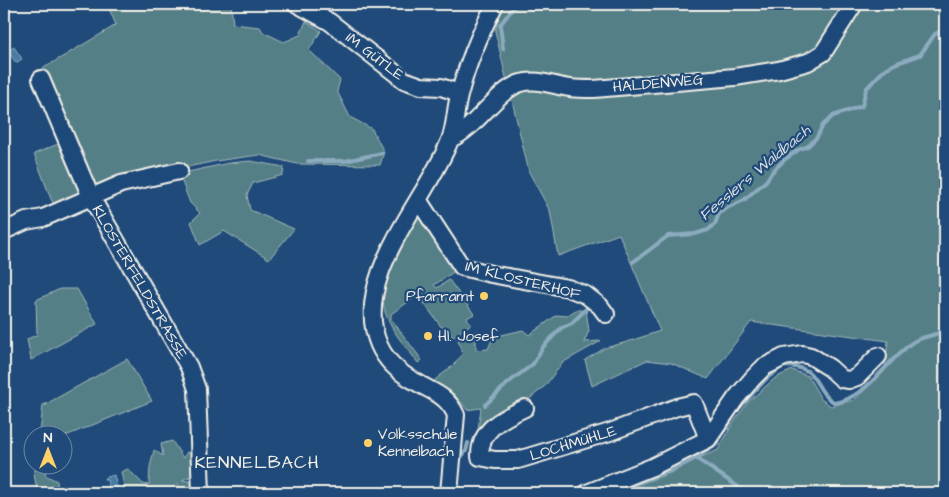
<svg xmlns="http://www.w3.org/2000/svg" width="949" height="497" font-family="'Architects Daughter',sans-serif">
<style>
.green{fill:#547f87;stroke:#a4b8b8}
.water{fill:#467ca3;stroke:#8cabbf}
.lines{fill:none;stroke-linecap:round;stroke-linejoin:round}
.stream{stroke:#8cabbf;stroke-width:4}
.minor-casing{stroke:#f4f1e8;stroke-width:20}
.minor{stroke:#1f4a7a;stroke-width:16}
.poi-dot{fill:#ffd166;stroke:#1f4a7a;stroke-width:2}
.labels{text-anchor:middle;stroke-width:4.5;stroke-linejoin:round;paint-order:stroke}
.street-label{font-size:15px;fill:#f4f1e8;stroke:#1f4a7a}
.poi-label{font-size:15px;fill:#f4f1e8;stroke:#1f4a7a;text-anchor:start}
.water-label{font-size:16px;font-style:italic;fill:#dadfde;stroke:#1f4a7a}
.quarter-label{font-size:18px;letter-spacing:1px;fill:#f4f1e8;stroke:#1f4a7a}
</style>
<rect width="100%" height="100%" fill="#1f4a7a"/>
<filter id="ink" filterUnits="userSpaceOnUse"><feTurbulence type="fractalNoise" baseFrequency=".02" numOctaves="2"/><feDisplacementMap in="SourceGraphic" scale="10" xChannelSelector="R" yChannelSelector="G"/><feConvolveMatrix kernelMatrix="1 2 1 2 8 2 1 2 1" color-interpolation-filters="sRGB"/></filter>
<g filter="url(#ink)">
<!-- green -->
<path class="green" d="M 107,4 L 231,4 L 233,24 L 260,27 L 263,32 L 284,42 L 300,35 L 306,21 L 321,31 L 309,50 L 340,80 L 337,91 L 350,117 L 372,129 L 384,152 L 380,165 L 297,164 L 259,155 L 216,161 L 169,171 L 56,208 L 51,199 L 34,154 L 70,139 L 42,69 L 116,25 Z
M 502,4 L 945,4 L 945,493 L 618,493 L 718,450 L 733,423 L 748,402 L 775,378 L 792,370 L 808,376 L 821,399 L 831,406 L 854,400 L 884,372 L 888,341 L 751,322 L 708,379 L 671,363 L 647,360 L 592,386 L 585,360 L 605,348 L 627,342 L 660,331 L 619,234 L 558,256 L 550,211 L 529,172 L 510,92 L 527,84 L 543,86 L 563,91 L 606,91 L 786,71 L 818,63 L 832,50 L 850,17 L 842,18 L 829,42 L 810,58 L 777,68 L 647,83 L 567,86 L 527,80 L 508,86 L 495,31 Z
M 250,161 L 284,167 L 283,175 L 253,183 L 247,195 L 250,210 L 294,229 L 269,259 L 224,231 L 200,245 L 191,222 L 200,213 L 190,203 L 179,174 L 229,163 Z
M 423,215 L 456,263 L 455,271 L 434,285 L 437,288 L 449,280 L 474,314 L 467,318 L 471,324 L 453,337 L 445,327 L 442,328 L 418,295 L 391,314 L 391,319 L 422,360 L 418,363 C 409,350 396,337 389,322 C 371,287 398,249 413,218 Z
M 60,289 L 77,289 L 97,324 L 31,360 L 27,339 L 37,335 L 36,300 Z
M 576,310 L 586,310 L 589,331 L 584,342 L 601,341 L 562,363 L 545,386 L 476,444 L 481,408 L 467,410 L 461,402 L 449,398 L 448,391 L 434,381 C 440,375 446,372 451,367 C 456,363 456,360 463,355 L 458,340 L 476,331 L 476,350 L 488,349 L 493,337 L 523,330 L 529,335 L 557,315 L 566,316 Z
M 127,359 L 152,401 L 63,437 L 62,434 L 40,434 L 43,405 L 46,404 L 46,406 L 46,404 Z
M 172,441 L 183,458 L 187,452 L 196,452 L 195,476 L 191,476 L 182,480 L 193,482 L 195,493 L 171,493 L 180,490 L 178,484 L 168,493 L 128,493 L 125,491 L 121,472 L 128,469 L 143,484 L 149,485 L 150,467 L 154,450 L 163,456 L 161,444 Z
M 36,465 L 47,465 L 45,475 L 57,481 L 58,493 L 30,493 L 30,491 L 37,489 L 34,475 Z"/>
<!-- water -->
<path class="water" d="M 14,47 L 22,59 L 16,63 L 8,51 Z
M 114,475 L 119,493 L 110,493 L 107,480 L 105,480 L 104,478 Z"/>
<g class="lines">
<!-- stream -->
<path class="stream" d="M 4,5 L 7,4
M 503,49 L 500,25 L 516,4
M 308,161 L 345,161 L 382,153
M 633,262 L 668,236 L 695,234 L 708,230 L 715,224 L 719,213 L 729,207 L 744,200 L 766,181 L 772,172 L 784,160 L 798,150 L 808,146 L 817,137 L 823,125 L 833,116 L 862,106 L 866,89 L 885,69 L 897,63 L 920,55 L 935,34 L 945,29
M 485,405 L 508,383 L 533,364 L 543,347 L 561,328 L 572,323 L 591,304
M 696,458 L 747,493
M 458,461 L 466,451 L 468,443
M 610,493 L 671,471 L 696,458 L 716,445 L 738,409 L 767,378 L 783,366 C 823,366 809,387 835,403 C 864,397 880,371 901,352 C 905,349 909,344 913,342 C 923,336 935,336 945,330"/>
<!-- minor casing -->
<g class="minor-casing">
<path id="minor" d="M 297,4 L 330,22 L 404,80 L 421,86 L 441,87 L 459,93
M 41,79 L 91,197 L 189,367 L 197,389 L 201,493
M 452,138 C 474,130 498,89 521,83 C 537,78 554,86 570,88 C 578,89 586,89 594,89 L 735,77 L 779,70 L 808,62 L 823,53 L 854,4
M 419,201 L 462,267 L 491,274 L 568,288 L 586,295 L 600,306 L 606,314
M 4,231 L 26,221 L 43,218 L 121,184 L 179,171
M 525,408 C 503,418 479,429 480,457 L 495,460 L 518,460 L 610,432 L 677,407 L 694,403 L 708,439
M 449,493 L 456,415 C 447,395 434,393 416,382 C 401,374 386,361 379,345 C 350,278 427,200 450,140 C 456,125 455,108 460,92 C 468,61 481,32 495,4
M 587,493 L 652,467 L 708,439 L 736,398 L 753,378 L 764,367 L 784,357 L 802,354 L 811,356 L 830,368 L 842,379 L 849,380 L 857,377 L 878,356"/>
</g>
<!-- minor -->
<use href="#minor" class="minor"/>
</g>
</g>
<!-- markers -->
<g class="poi-dot">
<circle cx="484" cy="296" r="5"/>
<circle cx="428" cy="336" r="5"/>
<circle cx="368" cy="443" r="5"/>
</g>
<g class="labels">
<!-- street labels -->
<g class="street-label">
<text transform="translate(375 56) rotate(37)" y="5">IM GÜTLE</text>
<text transform="translate(658 83) rotate(-5)" y="5">HALDENWEG</text>
<text transform="translate(523 280) rotate(14)" y="5">IM KLOSTERHOF</text>
<text transform="translate(140 282) rotate(60)" y="5">KLOSTERFELDSTRASSE</text>
<text transform="translate(573 443) rotate(-17)" y="5">LOCHMÜHLE</text>
</g>
<!-- poi labels -->
<g class="poi-label">
<text x="474" y="301" text-anchor="end">Pfarramt</text>
<text x="438" y="341">Hl. Josef</text>
<text x="378" y="439">Volksschule<tspan x="378" dy="17">Kennelbach</tspan></text>
</g>
<!-- water labels -->
<g class="water-label">
<text transform="translate(754 172) rotate(-40)" y="6">Fesslers Waldbach</text>
</g>
<!-- quarter labels -->
<g class="quarter-label">
<text x="257" y="468">KENNELBACH</text>
</g>
</g>
<!-- margin -->
<rect width="949" height="497" fill="none" stroke="#1f4a7a" stroke-width="20"/>
<rect x="10" y="10" width="929" height="477" fill="none" stroke="#f4f1e8" stroke-width="2" filter="url(#ink)"/>
<!-- north arrow -->
<g transform="translate(48 450)"><circle r="24" fill="#1f4a7a" stroke="#748da6"/>
<path d="M0-4L9 19L0 12L-9 19Z" fill="#ffd166"/>
<text y="-8" font-size="14" font-weight="bold" text-anchor="middle" fill="#f4f1e8">N</text>
</g>
</svg>
